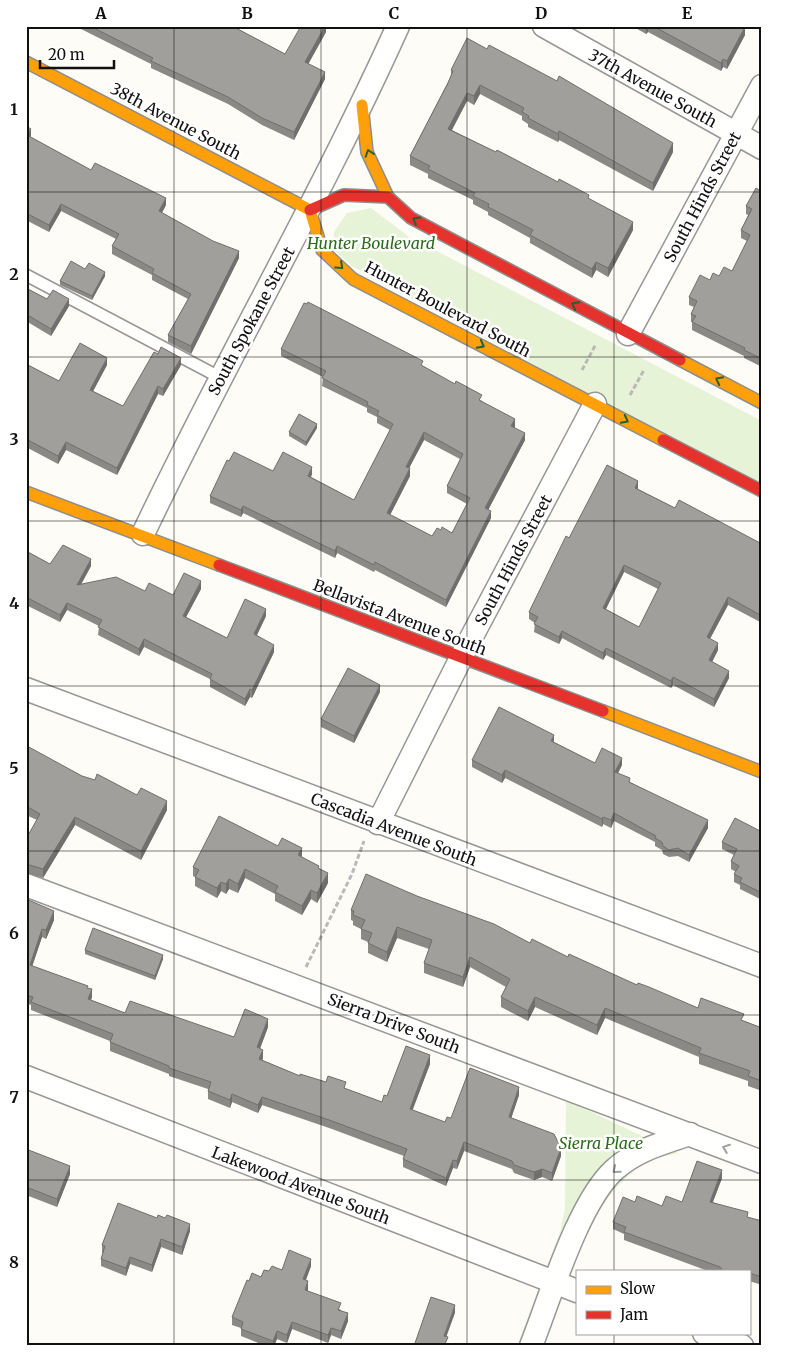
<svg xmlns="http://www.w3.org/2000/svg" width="788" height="1372" font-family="Merriweather,serif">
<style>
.green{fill:#e7f3d7}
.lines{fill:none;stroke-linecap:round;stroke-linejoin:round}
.lane-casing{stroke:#979795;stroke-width:14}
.street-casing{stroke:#979795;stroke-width:25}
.slow-casing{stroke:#8e8d8b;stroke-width:14}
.jam-casing{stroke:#8e8d8b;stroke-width:14}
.path{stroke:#b9b9b8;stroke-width:3;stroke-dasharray:5 2.5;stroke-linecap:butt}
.lane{stroke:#fffffe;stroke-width:11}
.street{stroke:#fffffe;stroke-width:22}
.slow{stroke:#ff9f0a;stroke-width:11}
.jam{stroke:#e5322d;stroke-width:11}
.wall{fill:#8a8986;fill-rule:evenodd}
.shaded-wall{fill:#716f6d}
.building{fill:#a19f9c;stroke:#716f6d;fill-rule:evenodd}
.oneway{stroke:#206233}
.oneway2{stroke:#a0a09f}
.grid{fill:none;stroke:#111;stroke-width:1;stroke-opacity:0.55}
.labels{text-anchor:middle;stroke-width:5;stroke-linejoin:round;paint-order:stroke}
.street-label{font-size:16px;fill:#111;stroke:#fff}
.park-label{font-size:16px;font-style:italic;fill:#2f6b1f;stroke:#fff}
.neatline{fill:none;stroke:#111;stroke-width:2}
.grid-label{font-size:16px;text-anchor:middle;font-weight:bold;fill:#111}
</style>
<rect width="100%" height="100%" fill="#fdfcf7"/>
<!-- green -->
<path class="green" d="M 371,208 L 408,236 L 762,421 L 762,488 L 352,266 L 333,249 L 334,232 L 347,213 Z
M 566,1100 L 678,1153 C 669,1156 657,1157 649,1161 C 587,1196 566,1284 542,1346 L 517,1346 L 560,1232 L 565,1208 Z"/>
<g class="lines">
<!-- lane casing -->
<g class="lane-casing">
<path id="lane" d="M 26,275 L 221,378"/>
</g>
<!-- street casing -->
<g class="street-casing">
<path id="street" d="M 544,26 L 762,148
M 628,334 L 762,86
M 143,534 C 224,363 320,199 398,26
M 26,689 L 762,966
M 378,823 L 469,642 L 595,404
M 26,885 L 762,1162
M 26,1077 L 577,1291
M 704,1333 L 742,1346
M 531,1346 C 550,1298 578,1203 614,1170 C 636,1150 663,1143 690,1134"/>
</g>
<!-- slow casing -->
<g class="slow-casing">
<path id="slow" d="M 26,62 L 310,210
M 362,105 L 367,152 L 388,197
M 310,210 L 322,250 L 353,279 L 663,440
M 680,360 L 762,403
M 26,492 L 219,565
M 603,711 L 762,772"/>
</g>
<!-- jam casing -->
<g class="jam-casing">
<path id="jam" d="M 310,210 L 344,195 L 388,197 L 411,218 L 680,360
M 663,440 L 762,491
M 219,565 L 603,711"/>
</g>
<!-- path -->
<path class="path" d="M 582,370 L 596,344
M 630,395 L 644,370
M 306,967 L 352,874 L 364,841"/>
<!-- lane -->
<use href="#lane" class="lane"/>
<!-- street -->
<use href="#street" class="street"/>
<!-- slow -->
<use href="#slow" class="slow"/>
<!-- jam -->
<use href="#jam" class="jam"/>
</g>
<!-- wall -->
<path class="wall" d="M 75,26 L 232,26 L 285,54 L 326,26 L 326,32 L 308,64 L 325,79 L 294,140 L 262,125 L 228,104 L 151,68 L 151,64 Z
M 632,26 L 743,26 L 745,35 L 727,69 L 723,67 L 721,71 L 648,32 L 646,34 Z
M 451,70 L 673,152 L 653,191 L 559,140 L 558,142 L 528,127 L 528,124 L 522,120 L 522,116 L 480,94 L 474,105 L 467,101 L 452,130 L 589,199 L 633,230 L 608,277 L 596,270 L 592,278 L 530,243 L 530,238 L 488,215 L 488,212 L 473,204 L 473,200 L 428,178 L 428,174 L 410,165 L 410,156 L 451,76 Z
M 26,126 L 31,136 L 30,137 L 91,170 L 166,205 L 162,213 L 239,258 L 191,354 L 168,342 L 168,335 L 188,299 L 152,280 L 152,275 L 112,254 L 112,246 L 116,239 L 61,211 L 49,232 L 26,220 Z
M 762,192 L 762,367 L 744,358 L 744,356 L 692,330 L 692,322 L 691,322 L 691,314 L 694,307 L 689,305 L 689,297 L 710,280 L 732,271 L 747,241 L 741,238 L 741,230 L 748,215 L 746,214 L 746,206 Z
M 85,269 L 105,276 L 92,300 L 60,285 L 60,281 Z
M 26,288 L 47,299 L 69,306 L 51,336 L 26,321 Z
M 281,349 L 423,366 L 482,401 L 515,427 L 514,428 L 525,440 L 488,510 L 491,518 L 446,607 L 375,570 L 374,572 L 337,553 L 335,558 L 243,513 L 241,517 L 210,503 L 210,496 L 229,461 L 273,471 L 312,474 L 311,477 L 354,500 L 390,430 L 377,423 L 377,417 L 367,412 L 367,408 L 322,386 L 323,377 L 281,356 ZM 424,440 L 460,459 L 447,486 L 447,493 L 467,504 L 452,533 L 441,530 L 432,536 L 390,515 L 410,476 L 409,468 Z
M 26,364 L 59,381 L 107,365 L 93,391 L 123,406 L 181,365 L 163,396 L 158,394 L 117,475 L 66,450 L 58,464 L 26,447 Z
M 317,428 L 306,446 L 289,436 L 289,432 Z
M 638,488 L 638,489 L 675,508 L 762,544 L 762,623 L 728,605 L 710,639 L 718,650 L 712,662 L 729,678 L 714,707 L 673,685 L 671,688 L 606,655 L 603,660 L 562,638 L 559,644 L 534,632 L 535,623 L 529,619 L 529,612 L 569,538 ZM 624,572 L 658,589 L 639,627 L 606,609 Z
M 26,551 L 50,564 L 91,566 L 81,584 L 145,591 L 173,595 L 201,589 L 186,617 L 227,638 L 266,616 L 257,635 L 274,652 L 252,698 L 250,697 L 245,706 L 210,687 L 210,679 L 144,647 L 139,656 L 98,635 L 99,626 L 67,610 L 60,622 L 26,605 Z
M 762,634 L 762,645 L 760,644 L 760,637 Z
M 380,692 L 354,743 L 321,727 L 321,719 Z
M 554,742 L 595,763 L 622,765 L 618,773 L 630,782 L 708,828 L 689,862 L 678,856 L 669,857 L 663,854 L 662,850 L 655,846 L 655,842 L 614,821 L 611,828 L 603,824 L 602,827 L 505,778 L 502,783 L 472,767 L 472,760 Z
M 26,747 L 82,776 L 167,810 L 141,860 L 75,825 L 43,878 L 26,873 L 26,839 L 37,820 L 26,815 Z
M 762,832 L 762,896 L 760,899 L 740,889 L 740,885 L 734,882 L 734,874 L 736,872 L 731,869 L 731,861 L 734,855 L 722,849 L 722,842 Z
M 278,846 L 302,857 L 319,868 L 328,883 L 317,903 L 311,899 L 302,915 L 275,901 L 275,894 L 245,878 L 238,893 L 229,889 L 226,894 L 221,891 L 217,898 L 195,886 L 195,877 L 193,876 L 193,867 Z
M 26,891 L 29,900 L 54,920 L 46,939 L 42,937 L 32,966 L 88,988 L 92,997 L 91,1000 L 125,1013 L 234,1037 L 268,1027 L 260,1049 L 263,1058 L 262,1060 L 300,1076 L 346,1089 L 382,1102 L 387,1096 L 430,1064 L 412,1110 L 445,1122 L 451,1118 L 519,1095 L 511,1118 L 561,1156 L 552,1181 L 542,1177 L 534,1180 L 514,1173 L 512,1169 L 464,1151 L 457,1169 L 453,1168 L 446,1186 L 403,1167 L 403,1159 L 404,1156 L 332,1129 L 262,1105 L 258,1113 L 232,1102 L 230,1108 L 208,1099 L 208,1089 L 169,1076 L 169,1074 L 110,1051 L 110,1041 L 31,1010 L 31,1005 L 26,1003 Z
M 417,896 L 530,943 L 568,957 L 637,985 L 698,1008 L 744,1021 L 762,1028 L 762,1091 L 748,1086 L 748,1081 L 699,1064 L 699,1057 L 605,1018 L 597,1035 L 535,1007 L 528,1021 L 501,1007 L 501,997 L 506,987 L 470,967 L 463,987 L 424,973 L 424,963 L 429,949 L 397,938 L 387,962 L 368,953 L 368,942 L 361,939 L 361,929 L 353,925 L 353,921 L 351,920 L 351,910 Z
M 85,950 L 163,959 L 155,980 L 85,954 Z
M 26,1149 L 70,1174 L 57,1207 L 26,1195 Z
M 722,1178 L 713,1202 L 748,1217 L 762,1221 L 762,1285 L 749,1281 L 749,1271 L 708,1271 L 624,1240 L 624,1234 L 613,1229 L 613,1222 L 635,1202 L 662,1206 L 682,1202 Z
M 190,1231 L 182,1255 L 161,1247 L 152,1272 L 130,1264 L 126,1276 L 101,1266 L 101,1259 L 103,1253 L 102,1253 L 102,1245 Z
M 311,1266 L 306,1280 L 308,1289 L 308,1291 L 341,1310 L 348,1321 L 341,1339 L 331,1335 L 328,1343 L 292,1329 L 287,1343 L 277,1339 L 274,1346 L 266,1346 L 241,1336 L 241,1328 L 232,1325 L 232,1317 L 249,1281 L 261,1277 L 269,1271 Z"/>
<!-- shaded-wall -->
<path class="shaded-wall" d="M 325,26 L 326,26 L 326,32 L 305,70 L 305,62 Z
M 646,26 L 648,26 L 648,32 L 646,34 Z
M 745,27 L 745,35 L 727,69 L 727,61 Z
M 723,59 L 723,67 L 721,71 L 721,63 Z
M 325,72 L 325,79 L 294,140 L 294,132 Z
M 480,85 L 480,94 L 474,105 L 474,96 Z
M 467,93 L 467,101 L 448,137 L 448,129 Z
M 31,129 L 31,136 L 27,143 L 27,135 Z
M 559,131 L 559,140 L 558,142 L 558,134 Z
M 673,143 L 673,152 L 653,191 L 653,183 Z
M 166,198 L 166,205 L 159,218 L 159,211 Z
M 61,204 L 61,211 L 49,232 L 49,225 Z
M 633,222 L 633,230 L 608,277 L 608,268 Z
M 239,251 L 239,258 L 191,354 L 191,346 Z
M 596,262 L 596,270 L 592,278 L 592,269 Z
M 105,272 L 105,276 L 92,300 L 92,296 Z
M 69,299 L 69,306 L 51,336 L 51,329 Z
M 107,358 L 107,365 L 90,397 L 90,390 Z
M 181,358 L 181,365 L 163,396 L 163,389 Z
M 158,386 L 158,394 L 117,475 L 117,468 Z
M 515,419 L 515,427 L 511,433 L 511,426 Z
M 317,424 L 317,428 L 306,446 L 306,442 Z
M 424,432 L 424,440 L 406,474 L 406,467 Z
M 525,433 L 525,440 L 485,516 L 485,508 Z
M 66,442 L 66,450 L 58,464 L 58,456 Z
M 312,467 L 312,474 L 308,483 L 308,476 Z
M 410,468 L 410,476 L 387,521 L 387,513 Z
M 638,481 L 638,488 L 635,495 L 635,488 Z
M 243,506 L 243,513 L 241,517 L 241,510 Z
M 491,511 L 491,518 L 446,607 L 446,600 Z
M 337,546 L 337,553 L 335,558 L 335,551 Z
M 91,559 L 91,566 L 77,592 L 77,585 Z
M 624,565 L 624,572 L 603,615 L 603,608 Z
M 201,581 L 201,589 L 183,623 L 183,616 Z
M 728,597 L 728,605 L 707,644 L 707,637 Z
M 67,603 L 67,610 L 60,622 L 60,615 Z
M 266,609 L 266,616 L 254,641 L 254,634 Z
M 562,631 L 562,638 L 559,644 L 559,637 Z
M 144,639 L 144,647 L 139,656 L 139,649 Z
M 718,643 L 718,650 L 709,668 L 709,660 Z
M 274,645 L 274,652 L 252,698 L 252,690 Z
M 606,648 L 606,655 L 603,660 L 603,653 Z
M 729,671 L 729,678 L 714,707 L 714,699 Z
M 673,677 L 673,685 L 671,688 L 671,681 Z
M 380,685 L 380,692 L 354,743 L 354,736 Z
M 250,689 L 250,697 L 245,706 L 245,699 Z
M 554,735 L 554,742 L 551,741 Z
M 622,758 L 622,765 L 615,779 L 615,772 Z
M 505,770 L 505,778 L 502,783 L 502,775 Z
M 167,801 L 167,810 L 141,860 L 141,851 Z
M 614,813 L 614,821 L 611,828 L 611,820 Z
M 75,817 L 75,825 L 43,878 L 43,869 Z
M 603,817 L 603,824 L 602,827 L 602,819 Z
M 708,820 L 708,828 L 689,862 L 689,855 Z
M 302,848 L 302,857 L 298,855 Z
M 245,869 L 245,878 L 238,893 L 238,884 Z
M 328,873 L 328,883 L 317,903 L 317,893 Z
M 229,879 L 229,889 L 226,894 L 226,884 Z
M 221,882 L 221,891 L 217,898 L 217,888 Z
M 762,889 L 762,896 L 760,899 L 760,892 Z
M 311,890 L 311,899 L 302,915 L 302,906 Z
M 29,892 L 29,900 L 26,906 L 26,897 Z
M 54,911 L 54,920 L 46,939 L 46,930 Z
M 397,927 L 397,938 L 387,962 L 387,952 Z
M 42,929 L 42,937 L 30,973 L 30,965 Z
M 163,955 L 163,959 L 155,980 L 155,976 Z
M 470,957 L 470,967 L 463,987 L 463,977 Z
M 92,989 L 92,997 L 88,1007 L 88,999 Z
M 535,997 L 535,1007 L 528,1021 L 528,1011 Z
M 605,1008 L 605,1018 L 597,1035 L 597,1025 Z
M 268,1019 L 268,1027 L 257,1056 L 257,1047 Z
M 263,1050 L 263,1058 L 259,1068 L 259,1059 Z
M 430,1055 L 430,1064 L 410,1117 L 410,1109 Z
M 519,1087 L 519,1095 L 509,1125 L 509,1117 Z
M 232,1094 L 232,1102 L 230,1108 L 230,1100 Z
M 262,1097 L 262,1105 L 258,1113 L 258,1105 Z
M 464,1142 L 464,1151 L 457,1169 L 457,1161 Z
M 561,1148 L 561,1156 L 552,1181 L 552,1173 Z
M 453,1160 L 453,1168 L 446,1186 L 446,1178 Z
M 70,1166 L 70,1174 L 57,1207 L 57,1199 Z
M 542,1169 L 542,1177 L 534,1180 L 534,1172 Z
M 722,1170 L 722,1178 L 710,1209 L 710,1202 Z
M 190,1224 L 190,1231 L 182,1255 L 182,1247 Z
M 161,1239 L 161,1247 L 152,1272 L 152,1265 Z
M 130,1257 L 130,1264 L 126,1276 L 126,1268 Z
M 311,1259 L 311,1266 L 303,1287 L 303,1279 Z
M 308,1281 L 308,1289 L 305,1297 L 305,1290 Z
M 455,1305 L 455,1313 L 444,1343 L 444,1336 Z
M 348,1313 L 348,1321 L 341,1339 L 341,1331 Z
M 292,1322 L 292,1329 L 287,1343 L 287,1335 Z
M 331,1328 L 331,1335 L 328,1343 L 328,1335 Z
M 277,1331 L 277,1339 L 274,1346 L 273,1346 L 273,1341 Z"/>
<!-- building -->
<path class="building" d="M 90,26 L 232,26 L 285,54 L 301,26 L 325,26 L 305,62 L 325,72 L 294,132 L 262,118 L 228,97 L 151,61 L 153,58 Z
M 653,26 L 743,26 L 745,27 L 727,61 L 723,59 L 721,63 Z
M 467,38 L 487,49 L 489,45 L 557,81 L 559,76 L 673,143 L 653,183 L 559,131 L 558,134 L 528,118 L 529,116 L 522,112 L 524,108 L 480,85 L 474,96 L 467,93 L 448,129 L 496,152 L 497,150 L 558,182 L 559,179 L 589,195 L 588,198 L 633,222 L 608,268 L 596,262 L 592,269 L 530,235 L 533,230 L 488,207 L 489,204 L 473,196 L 475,193 L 428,169 L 430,166 L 410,156 L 448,83 L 453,71 L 451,70 Z
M 26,126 L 31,129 L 27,135 L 91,170 L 95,163 L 166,198 L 159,211 L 213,241 L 239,251 L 191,346 L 168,335 L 191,294 L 152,273 L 154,269 L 112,246 L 119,234 L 61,204 L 49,225 L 26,213 Z
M 756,188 L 762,192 L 762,359 L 744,350 L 745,348 L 692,322 L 696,316 L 691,314 L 697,301 L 689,297 L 700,275 L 710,280 L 713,273 L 719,276 L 724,267 L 732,271 L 750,235 L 741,230 L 752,209 L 746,206 Z
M 71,261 L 85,269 L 89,263 L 105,272 L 92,296 L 60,281 Z
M 26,288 L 47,299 L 53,290 L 69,299 L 51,329 L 26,314 Z
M 308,302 L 423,361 L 421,365 L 455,384 L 456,381 L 482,395 L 479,400 L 515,419 L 511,426 L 525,433 L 485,508 L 491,511 L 446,600 L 375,562 L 374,565 L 337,546 L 335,551 L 243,506 L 241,510 L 210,496 L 227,460 L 229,461 L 234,452 L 273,471 L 283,452 L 312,467 L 308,476 L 354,500 L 393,424 L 377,415 L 379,411 L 367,405 L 368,402 L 322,378 L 326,371 L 281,349 L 304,303 L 307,304 ZM 424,432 L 463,454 L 447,486 L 470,498 L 452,533 L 442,527 L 441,530 L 437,528 L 432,536 L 387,513 L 410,468 L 406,467 Z
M 80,343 L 107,358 L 90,390 L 123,406 L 154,352 L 158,354 L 161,347 L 181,358 L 163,389 L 158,386 L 117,468 L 66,442 L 58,456 L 26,439 L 26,364 L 59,381 Z
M 299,414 L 317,424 L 306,442 L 289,432 Z
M 607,465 L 638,481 L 635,488 L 675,508 L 679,500 L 762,544 L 762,616 L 728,597 L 707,637 L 718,643 L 709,660 L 729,671 L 714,699 L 673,677 L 671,681 L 606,648 L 603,653 L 562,631 L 559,637 L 534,624 L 538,617 L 529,612 L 566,536 L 569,538 ZM 624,565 L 661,583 L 639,627 L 603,608 Z
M 63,545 L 91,559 L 77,585 L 116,577 L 145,591 L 149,583 L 173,595 L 184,573 L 201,581 L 183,616 L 227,638 L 245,599 L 266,609 L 254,634 L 274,645 L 252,690 L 250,689 L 245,699 L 210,679 L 212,674 L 144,639 L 139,649 L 98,627 L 102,620 L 67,603 L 60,615 L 26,597 L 26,551 L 50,564 Z
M 348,668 L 380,685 L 354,736 L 321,719 Z
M 499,707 L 554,735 L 551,741 L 595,763 L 602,748 L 622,758 L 615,772 L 630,778 L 629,782 L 708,820 L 689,855 L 678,848 L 669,850 L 663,846 L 662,842 L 655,838 L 656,836 L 614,813 L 611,820 L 603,817 L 602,819 L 505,770 L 502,775 L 472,760 Z
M 27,746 L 82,776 L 95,780 L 97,774 L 137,795 L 141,788 L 167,801 L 141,851 L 75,817 L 43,869 L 26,864 L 26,839 L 40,814 L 26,806 Z
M 219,816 L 278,846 L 282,838 L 302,848 L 298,855 L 319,866 L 318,868 L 328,873 L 317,893 L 311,890 L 302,906 L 275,892 L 278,886 L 245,869 L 238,884 L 229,879 L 226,884 L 221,882 L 217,888 L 195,877 L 199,870 L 193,867 Z
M 735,818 L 762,832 L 762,889 L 760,892 L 740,882 L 742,878 L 734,874 L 739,866 L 731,861 L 737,849 L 722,842 Z
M 366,874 L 417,896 L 494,924 L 530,943 L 532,939 L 568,957 L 569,954 L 637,985 L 638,983 L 649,987 L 698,1008 L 701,998 L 744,1014 L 741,1020 L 762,1028 L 762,1081 L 748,1076 L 750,1071 L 699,1053 L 701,1048 L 605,1008 L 597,1025 L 535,997 L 528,1011 L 501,997 L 510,979 L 470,957 L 463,977 L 424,963 L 432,940 L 397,927 L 387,952 L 368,943 L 372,933 L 361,929 L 365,920 L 353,915 L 354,911 L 351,910 Z
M 26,891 L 29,892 L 26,897 Z
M 26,899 L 54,911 L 46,930 L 42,929 L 30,965 L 88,986 L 87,988 L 92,989 L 88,999 L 125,1013 L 130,1001 L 234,1037 L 245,1009 L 268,1019 L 257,1047 L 263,1050 L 259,1059 L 300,1076 L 300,1074 L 326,1082 L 328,1076 L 346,1082 L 344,1088 L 382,1102 L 384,1095 L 387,1096 L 406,1046 L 430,1055 L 410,1109 L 445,1122 L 447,1117 L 451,1118 L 470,1068 L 519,1087 L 509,1117 L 554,1134 L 561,1148 L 552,1173 L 542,1169 L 534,1172 L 514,1165 L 512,1161 L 464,1142 L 457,1161 L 453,1160 L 446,1178 L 403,1159 L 407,1149 L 332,1121 L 262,1097 L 258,1105 L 232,1094 L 230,1100 L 208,1091 L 211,1082 L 169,1068 L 169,1066 L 110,1042 L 113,1034 L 31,1002 L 33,997 L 26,995 Z
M 93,928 L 163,955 L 155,976 L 85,950 Z
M 26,1149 L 70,1166 L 57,1199 L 26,1187 Z
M 697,1161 L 722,1170 L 710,1202 L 748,1212 L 747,1217 L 762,1221 L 762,1277 L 749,1273 L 749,1271 L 723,1271 L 720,1267 L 624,1232 L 626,1227 L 613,1222 L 623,1197 L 635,1202 L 637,1196 L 662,1206 L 666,1196 L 682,1202 Z
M 118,1203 L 157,1218 L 158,1215 L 165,1218 L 167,1215 L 190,1224 L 182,1247 L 161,1239 L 152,1265 L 130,1257 L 126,1268 L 101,1259 L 105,1246 L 102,1245 Z
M 289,1250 L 311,1259 L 303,1279 L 308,1281 L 305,1290 L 341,1303 L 338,1310 L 348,1313 L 341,1331 L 331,1328 L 328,1335 L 292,1322 L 287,1335 L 277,1331 L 273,1341 L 241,1329 L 243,1322 L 232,1317 L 247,1280 L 249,1281 L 252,1273 L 261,1277 L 264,1270 L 269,1271 L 272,1266 L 282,1270 Z
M 431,1297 L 455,1305 L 444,1336 L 448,1337 L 445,1344 L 451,1346 L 414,1346 Z"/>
<!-- one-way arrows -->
<defs><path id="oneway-chevron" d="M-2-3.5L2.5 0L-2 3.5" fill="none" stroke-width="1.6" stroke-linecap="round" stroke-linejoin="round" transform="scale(1.25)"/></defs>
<g class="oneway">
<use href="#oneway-chevron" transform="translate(369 153) rotate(-108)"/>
<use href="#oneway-chevron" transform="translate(416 220) rotate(-149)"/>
<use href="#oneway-chevron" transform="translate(340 266) rotate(42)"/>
<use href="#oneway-chevron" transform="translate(575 305) rotate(-152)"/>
<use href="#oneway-chevron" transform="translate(481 345) rotate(28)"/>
<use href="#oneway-chevron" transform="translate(719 380) rotate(-153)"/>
<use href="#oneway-chevron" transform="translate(625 420) rotate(27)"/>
</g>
<g class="oneway2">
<use href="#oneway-chevron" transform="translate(726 1148) rotate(-159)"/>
<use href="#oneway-chevron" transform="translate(616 1170) rotate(139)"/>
</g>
<!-- grid -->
<path class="grid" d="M 174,26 L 174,1346M 321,26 L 321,1346M 467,26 L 467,1346M 614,26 L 614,1271M 26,192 L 762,192M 26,357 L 762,357M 26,521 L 762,521M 26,686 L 762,686M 26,851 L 762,851M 26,1015 L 762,1015M 26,1180 L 762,1180M 614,1333 L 614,1346"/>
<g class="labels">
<!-- street labels -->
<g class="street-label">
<text transform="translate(653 88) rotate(29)" y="6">37th Avenue South</text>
<text transform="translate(176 121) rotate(28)" y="6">38th Avenue South</text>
<text transform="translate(702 197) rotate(-62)" y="6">South Hinds Street</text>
<text transform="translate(448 309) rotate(28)" y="6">Hunter Boulevard South</text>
<text transform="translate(251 321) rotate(-62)" y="6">South Spokane Street</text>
<text transform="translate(513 560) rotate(-62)" y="6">South Hinds Street</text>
<text transform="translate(400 617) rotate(21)" y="6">Bellavista Avenue South</text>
<text transform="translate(394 829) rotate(21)" y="6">Cascadia Avenue South</text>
<text transform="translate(394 1023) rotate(21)" y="6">Sierra Drive South</text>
<text transform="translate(301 1185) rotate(21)" y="6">Lakewood Avenue South</text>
</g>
<!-- park labels -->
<g class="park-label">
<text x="371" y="249">Hunter Boulevard</text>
<text x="601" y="1149">Sierra Place</text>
</g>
</g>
<!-- border -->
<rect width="788" height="1372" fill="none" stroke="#ffffff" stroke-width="55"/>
<!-- legend -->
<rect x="576" y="1270" width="175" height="65" fill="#ffffff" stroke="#a0a0a0"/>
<rect x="586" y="1286" width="25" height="8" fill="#ff9f0a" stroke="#a0a0a0"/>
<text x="620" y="1294" font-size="15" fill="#111111">Slow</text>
<rect x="586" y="1311" width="25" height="8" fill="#e5322d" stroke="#a0a0a0"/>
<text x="620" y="1320" font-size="15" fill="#111111">Jam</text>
<!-- scale -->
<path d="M40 60v8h74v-8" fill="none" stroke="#111111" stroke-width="2.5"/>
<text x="48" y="60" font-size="15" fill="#111111" stroke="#ffffff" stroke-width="4" paint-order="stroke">20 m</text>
<rect x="28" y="28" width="732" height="1316" class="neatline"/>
<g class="grid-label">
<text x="101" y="19">A</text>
<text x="247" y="19">B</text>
<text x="394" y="19">C</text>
<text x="541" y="19">D</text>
<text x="687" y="19">E</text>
<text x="14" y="115">1</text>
<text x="14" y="280">2</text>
<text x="14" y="445">3</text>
<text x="14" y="609">4</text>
<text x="14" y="774">5</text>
<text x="14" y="939">6</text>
<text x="14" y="1103">7</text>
<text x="14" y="1268">8</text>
</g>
</svg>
